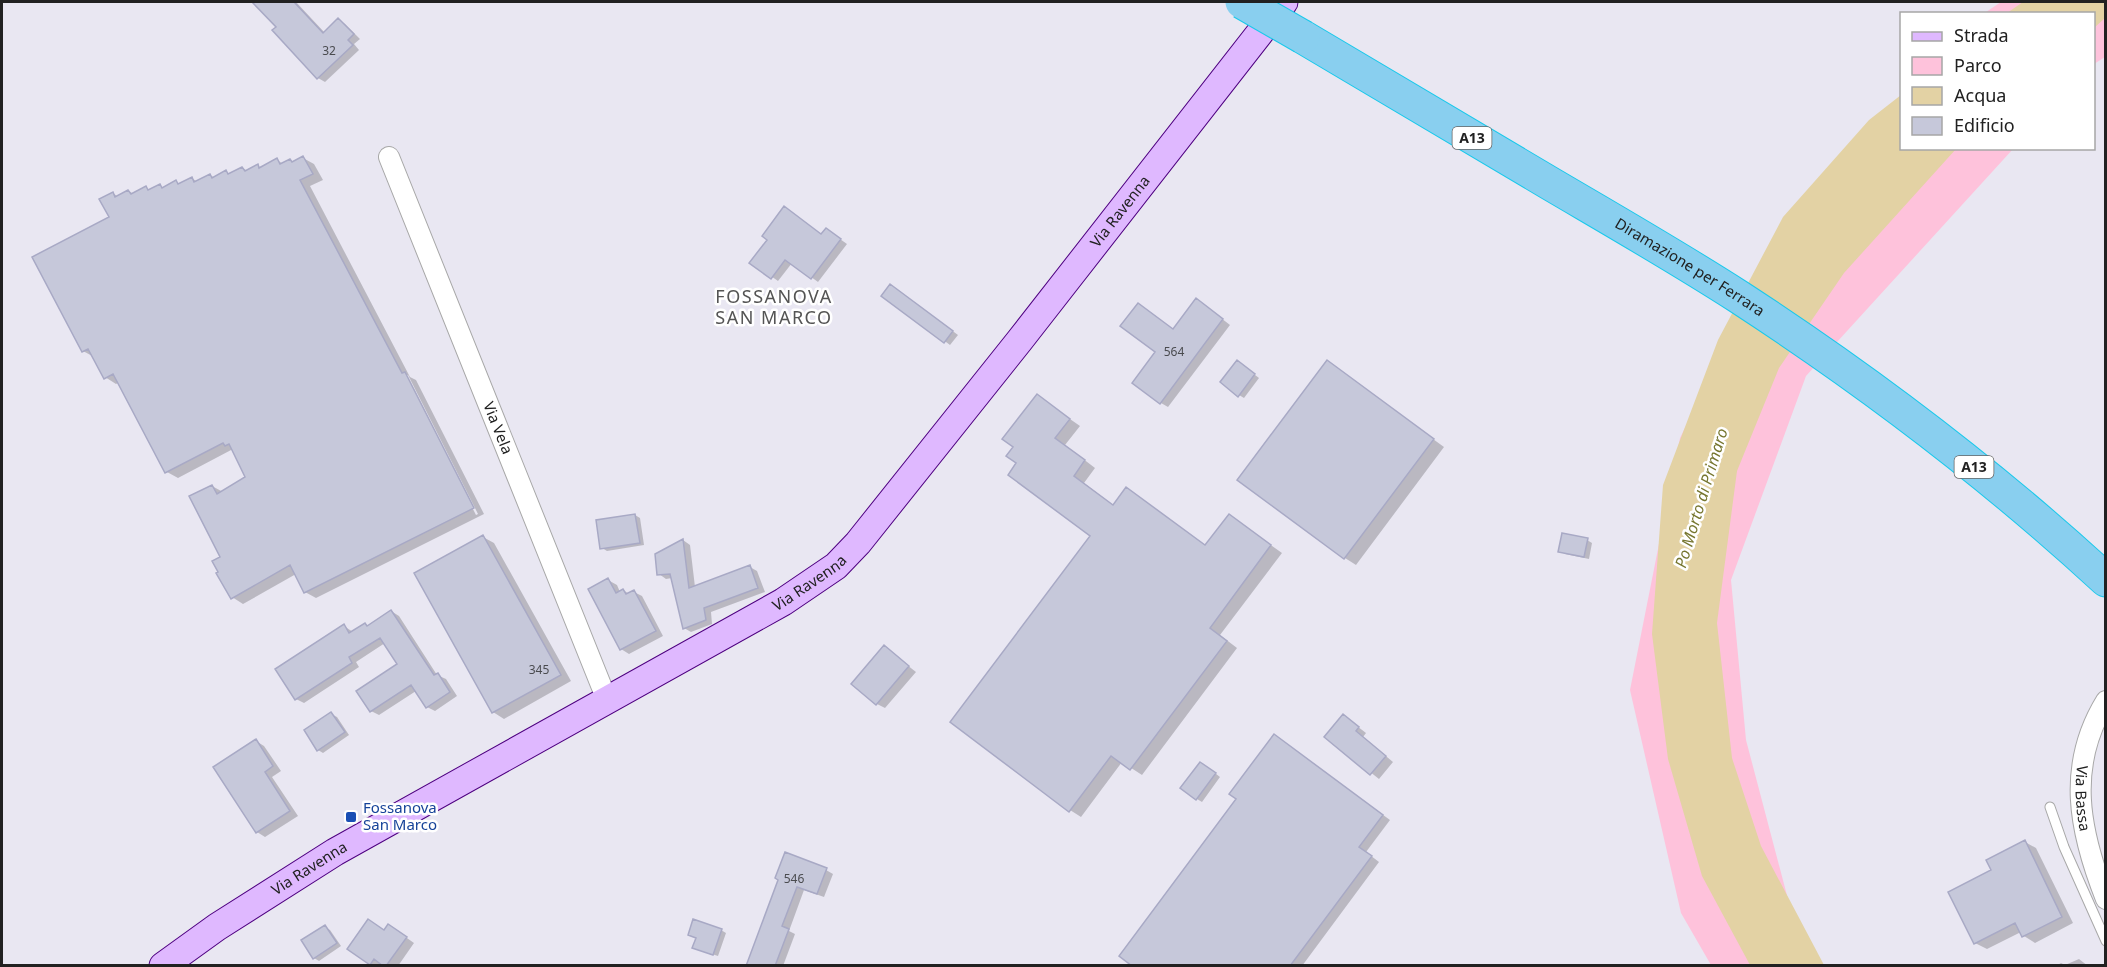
<svg xmlns="http://www.w3.org/2000/svg" width="2107" height="967" font-family="'Noto Sans',sans-serif">
<style>
.park{fill:#fec2db}
.water{fill:#e3d2a4}
.shadow{fill:#0003;fill-rule:evenodd}
.building{fill:#c6c8da;stroke:#a8a9c5;stroke-width:1.5}
.lines{fill:none;stroke-linecap:round;stroke-linejoin:round}
.service-casing{stroke:#a8a8a8;stroke-width:11}
.minor-casing{stroke:#a8a8a8;stroke-width:22}
.secondary-casing{stroke:#4e0080;stroke-width:29}
.motorway-casing{stroke:#19c9eb;stroke-width:35}
.service{stroke:#fff;stroke-width:9}
.minor{stroke:#fff;stroke-width:20}
.secondary{stroke:#dfb8ff;stroke-width:27}
.motorway{stroke:#89cfef;stroke-width:33}
.motorway-bridge-casing{stroke:#19c9eb;stroke-width:35;stroke-linecap:butt}
.motorway-bridge{stroke:#89cfef;stroke-width:33}
.transit-dot{fill:#1a4fb4;stroke:#fff;stroke-width:2}
.labels{text-anchor:middle;stroke-width:5;stroke-linejoin:round;paint-order:stroke}
.number-label{font-size:12px;fill:#4a4b4f}
.shield{fill:#fff;stroke:#646464;stroke-width:1.5}
.shield-label{font-size:14px;font-weight:bold;fill:#212121}
.street-label{font-size:15px;fill:#212121;stroke:#fff}
.transit-label{font-size:15px;fill:#164399;stroke:#fff;text-anchor:start}
.water-label{font-size:16px;font-style:italic;fill:#76762f;stroke:#fff}
.quarter-label{font-size:18px;letter-spacing:1.5px;fill:#545454;stroke:#fff}
</style>
<rect width="100%" height="100%" fill="#e9e7f2"/>
<!-- park -->
<path class="park" d="M 2001,2 L 2105,2 L 2105,57 L 2094,64 L 2094,14 L 1983,14 Z
M 1902,148 L 2013,149 L 1806,376 L 1731,580 L 1746,740 L 1794,922 L 1819,965 L 1711,965 L 1681,913 L 1630,690 L 1680,438 L 1762,271 Z"/>
<!-- water -->
<path class="water" d="M 2023,2 L 2105,2 L 2105,18 L 2094,28 L 2094,14 L 2007,13 Z
M 1901,95 L 1902,148 L 1956,149 L 1844,273 L 1779,368 L 1737,471 L 1717,623 L 1732,758 L 1761,846 L 1824,965 L 1750,965 L 1702,876 L 1668,759 L 1652,634 L 1663,485 L 1718,340 L 1783,217 L 1869,120 Z"/>
<!-- shadow -->
<path class="shadow" d="M 266,2 L 296,2 L 325,33 L 339,20 L 345,24 L 360,39 L 354,44 L 359,50 L 325,82 L 318,78 L 278,27 L 260,7 Z
M 303,158 L 314,164 L 323,180 L 310,186 L 410,377 L 416,380 L 484,514 L 316,598 L 305,592 L 296,574 L 243,604 L 232,597 L 222,557 L 212,486 L 223,492 L 247,477 L 233,449 L 178,478 L 167,472 L 120,382 L 116,384 L 105,377 L 94,357 L 83,351 L 111,218 L 113,193 L 118,197 L 128,191 L 134,194 L 146,188 L 150,191 L 160,186 L 164,188 L 176,182 L 180,185 L 192,178 L 197,182 L 210,175 L 215,178 L 226,172 L 230,175 L 242,168 L 248,171 L 258,166 L 261,168 L 277,160 L 283,164 L 290,160 L 294,163 ZM 405,375 L 408,375 L 478,514 L 476,515 Z
M 833,234 L 847,244 L 818,282 L 792,263 L 778,281 L 751,262 Z
M 896,289 L 958,335 L 950,345 L 883,295 Z
M 1203,304 L 1230,325 L 1168,407 L 1161,403 L 1158,352 L 1174,330 Z
M 1327,362 L 1444,447 L 1356,565 L 1345,558 Z
M 1242,365 L 1259,378 L 1244,398 L 1239,395 Z
M 1037,396 L 1080,426 L 1065,445 L 1095,468 L 1084,483 L 1114,506 L 1127,488 L 1206,546 L 1229,516 L 1282,553 L 1220,635 L 1237,648 L 1142,775 L 1122,762 L 1081,817 L 1070,810 L 1092,535 L 1018,463 L 1015,447 Z
M 635,515 L 640,518 L 644,545 L 607,551 L 602,548 Z
M 483,537 L 494,543 L 571,681 L 504,719 L 493,712 Z
M 683,540 L 690,545 L 695,587 L 750,567 L 757,571 L 765,592 L 711,612 L 712,624 L 691,632 L 684,628 L 672,578 L 666,579 L 659,574 Z
M 1587,540 L 1592,543 L 1589,559 L 1565,554 L 1560,551 Z
M 608,580 L 617,585 L 620,592 L 623,590 L 629,594 L 634,592 L 642,596 L 663,636 L 629,654 L 621,649 Z
M 391,611 L 399,616 L 437,675 L 446,679 L 457,696 L 435,711 L 427,707 L 416,691 L 379,715 L 371,711 L 399,665 L 385,643 L 356,662 L 359,667 L 304,703 L 296,699 L 344,626 L 353,632 L 365,625 L 368,627 Z
M 884,647 L 916,672 L 885,708 L 877,704 Z
M 331,714 L 337,717 L 349,735 L 323,753 L 318,750 Z
M 1344,716 L 1366,733 L 1363,737 L 1393,762 L 1379,779 L 1326,737 Z
M 1275,736 L 1390,820 L 1366,852 L 1379,862 L 1302,966 L 1135,966 Z
M 256,741 L 264,746 L 281,771 L 272,777 L 298,816 L 265,837 L 257,832 Z
M 1206,766 L 1220,777 L 1202,802 L 1197,799 Z
M 2025,842 L 2036,848 L 2073,923 L 2035,943 L 2024,936 L 2021,932 L 1987,949 L 1975,943 L 1993,871 Z
M 826,870 L 833,874 L 824,897 L 804,890 L 789,931 L 795,934 L 783,966 L 748,966 L 780,880 Z
M 325,927 L 330,930 L 341,946 L 319,961 L 314,958 Z
M 721,930 L 726,933 L 718,956 L 699,950 L 697,938 Z
M 397,931 L 414,943 L 398,966 L 386,966 L 382,963 L 381,966 L 373,966 L 349,949 L 385,932 Z
M 2079,959 L 2088,966 L 2056,966 L 2061,963 L 2065,965 Z"/>
<!-- building -->
<path class="building" d="M 252,2 L 294,2 L 323,33 L 338,18 L 354,34 L 348,40 L 353,45 L 317,79 L 272,30 L 276,27 Z
M 303,156 L 313,174 L 300,180 L 402,373 L 405,372 L 474,508 L 304,593 L 290,565 L 231,599 L 216,573 L 218,572 L 212,561 L 220,557 L 189,496 L 212,485 L 217,494 L 245,477 L 229,444 L 225,446 L 223,443 L 165,473 L 113,374 L 104,379 L 88,349 L 82,352 L 32,257 L 109,217 L 99,199 L 113,192 L 115,197 L 128,190 L 131,194 L 146,186 L 148,190 L 160,184 L 162,188 L 176,180 L 178,184 L 192,177 L 194,182 L 210,174 L 212,178 L 226,170 L 228,174 L 242,167 L 245,171 L 258,164 L 259,168 L 277,158 L 280,164 L 290,159 L 292,162 Z
M 784,206 L 821,234 L 826,228 L 841,239 L 811,279 L 785,260 L 771,279 L 749,263 L 767,240 L 762,236 Z
M 890,284 L 953,331 L 944,343 L 881,296 Z
M 1196,298 L 1223,319 L 1160,404 L 1132,383 L 1155,352 L 1120,326 L 1138,303 L 1173,329 Z
M 1237,360 L 1255,374 L 1238,397 L 1220,382 Z
M 1327,360 L 1434,439 L 1344,559 L 1237,480 Z
M 1037,394 L 1070,419 L 1055,438 L 1085,460 L 1074,476 L 1113,505 L 1126,487 L 1205,545 L 1229,514 L 1271,545 L 1210,628 L 1227,641 L 1130,770 L 1111,756 L 1069,812 L 950,722 L 1090,536 L 1008,475 L 1016,463 L 1006,456 L 1013,447 L 1002,439 Z
M 635,514 L 640,543 L 600,549 L 596,520 Z
M 1562,533 L 1588,538 L 1584,557 L 1558,552 Z
M 483,535 L 561,675 L 492,713 L 414,573 Z
M 683,539 L 689,588 L 750,565 L 758,588 L 704,608 L 706,620 L 683,629 L 670,574 L 657,575 L 655,554 Z
M 608,578 L 616,593 L 623,589 L 626,594 L 634,590 L 656,631 L 620,650 L 588,589 Z
M 391,610 L 434,675 L 438,673 L 450,692 L 426,708 L 411,685 L 370,712 L 356,691 L 397,664 L 380,638 L 349,657 L 352,663 L 295,700 L 275,669 L 344,624 L 349,633 L 365,623 L 367,626 Z
M 884,645 L 909,666 L 876,705 L 851,684 Z
M 331,712 L 345,732 L 317,751 L 304,730 Z
M 1343,714 L 1359,727 L 1356,731 L 1386,756 L 1370,775 L 1324,737 Z
M 1274,734 L 1383,815 L 1359,847 L 1372,856 L 1290,966 L 1132,966 L 1119,956 L 1236,799 L 1229,794 Z
M 256,739 L 273,766 L 265,772 L 290,811 L 256,833 L 213,767 Z
M 1200,762 L 1216,773 L 1196,800 L 1180,788 Z
M 2025,840 L 2062,917 L 2022,937 L 2015,923 L 1974,944 L 1948,892 L 1991,870 L 1986,860 Z
M 785,852 L 827,868 L 817,894 L 797,887 L 782,926 L 789,929 L 775,966 L 746,966 L 778,880 L 775,878 Z
M 368,919 L 384,930 L 388,924 L 407,937 L 386,966 L 383,966 L 374,959 L 370,965 L 347,949 Z
M 693,919 L 722,929 L 713,955 L 692,948 L 696,938 L 688,935 Z
M 325,925 L 337,943 L 313,959 L 301,940 Z"/>
<g class="lines">
<!-- service casing -->
<g class="service-casing">
<path id="service" d="M 2050,807 L 2064,847 L 2106,941"/>
</g>
<!-- minor casing -->
<g class="minor-casing">
<g id="minor">
<path id="s1" d="M 389,157 L 607,700"/>
<path id="s2" d="M 2106,701 C 2066,766 2079,831 2106,899"/>
</g>
</g>
<!-- secondary casing -->
<g class="secondary-casing">
<g id="secondary">
<path id="s3" d="M 163,966 L 217,927 L 335,852 L 783,602 L 836,566 L 858,543 L 1020,340 L 1284,2"/>
</g>
</g>
<!-- motorway casing -->
<g class="motorway-casing">
<g id="motorway">
<path id="s4" d="M 1303,37 C 1385,86 1468,135 1551,184 C 1614,221 1677,257 1739,297 C 1868,381 1992,475 2106,580"/>
</g>
</g>
<!-- service -->
<use href="#service" class="service"/>
<!-- minor -->
<use href="#minor" class="minor"/>
<!-- secondary -->
<use href="#secondary" class="secondary"/>
<!-- motorway -->
<use href="#motorway" class="motorway"/>
<!-- motorway-bridge casing -->
<g class="motorway-bridge-casing">
<path id="motorway-bridge" d="M 1242,2 L 1303,37"/>
</g>
<!-- motorway-bridge -->
<use href="#motorway-bridge" class="motorway-bridge"/>
</g>
<!-- markers -->
<rect class="transit-dot" x="345" y="811" width="12" height="12" rx="3"/>
<g class="labels">
<!-- number labels -->
<g class="number-label">
<text x="329" y="55">32</text>
<text x="1174" y="356">564</text>
<text x="539" y="674">345</text>
<text x="794" y="883">546</text>
</g>
<!-- shield labels -->
<g class="shield">
<rect x="1452.5" y="127" width="39" height="22" rx="4.5"/>
<rect x="1954.5" y="456" width="39" height="22" rx="4.5"/>
</g>
<g class="shield-label">
<text x="1472" y="143">A13</text>
<text x="1974" y="472">A13</text>
</g>
<!-- street labels -->
<g class="street-label">
<text dy="5" stroke="none"><textPath href="#s3" startOffset="1238">Via Ravenna</textPath></text>
<text dy="5" stroke="none"><textPath href="#s4" startOffset="450">Diramazione per Ferrara</textPath></text>
<text dy="5" stroke="none"><textPath href="#s1" startOffset="292">Via Vela</textPath></text>
<text dy="5" stroke="none"><textPath href="#s3" startOffset="752">Via Ravenna</textPath></text>
<text dy="5" stroke="none"><textPath href="#s2" startOffset="102">Via Bassa</textPath></text>
<text dy="5" stroke="none"><textPath href="#s3" startOffset="176">Via Ravenna</textPath></text>
</g>
<!-- transit labels -->
<g class="transit-label">
<text x="363" y="813">Fossanova<tspan x="363" dy="17">San Marco</tspan></text>
</g>
<!-- water labels -->
<g class="water-label">
<text transform="translate(1701 498) rotate(-73)" y="6">Po Morto di Primaro</text>
</g>
<!-- quarter labels -->
<g class="quarter-label">
<text x="774" y="303">FOSSANOVA<tspan x="774" dy="21">SAN MARCO</tspan></text>
</g>
</g>
<!-- border -->
<rect width="2107" height="967" fill="none" stroke="#212121" stroke-width="6"/>
<!-- legend -->
<rect x="1900" y="12" width="195" height="138" fill="#ffffff" stroke="#a6a6a6" stroke-width="1.5"/>
<rect x="1912" y="32" width="30" height="9" fill="#dfb8ff" stroke="#a6a6a6" stroke-width="1.5"/>
<text x="1954" y="42" font-size="18" fill="#212121">Strada</text>
<rect x="1912" y="57" width="30" height="18" fill="#fec2db" stroke="#a6a6a6" stroke-width="1.5"/>
<text x="1954" y="72" font-size="18" fill="#212121">Parco</text>
<rect x="1912" y="87" width="30" height="18" fill="#e3d2a4" stroke="#a6a6a6" stroke-width="1.5"/>
<text x="1954" y="102" font-size="18" fill="#212121">Acqua</text>
<rect x="1912" y="117" width="30" height="18" fill="#c6c8da" stroke="#a6a6a6" stroke-width="1.5"/>
<text x="1954" y="132" font-size="18" fill="#212121">Edificio</text>
</svg>
